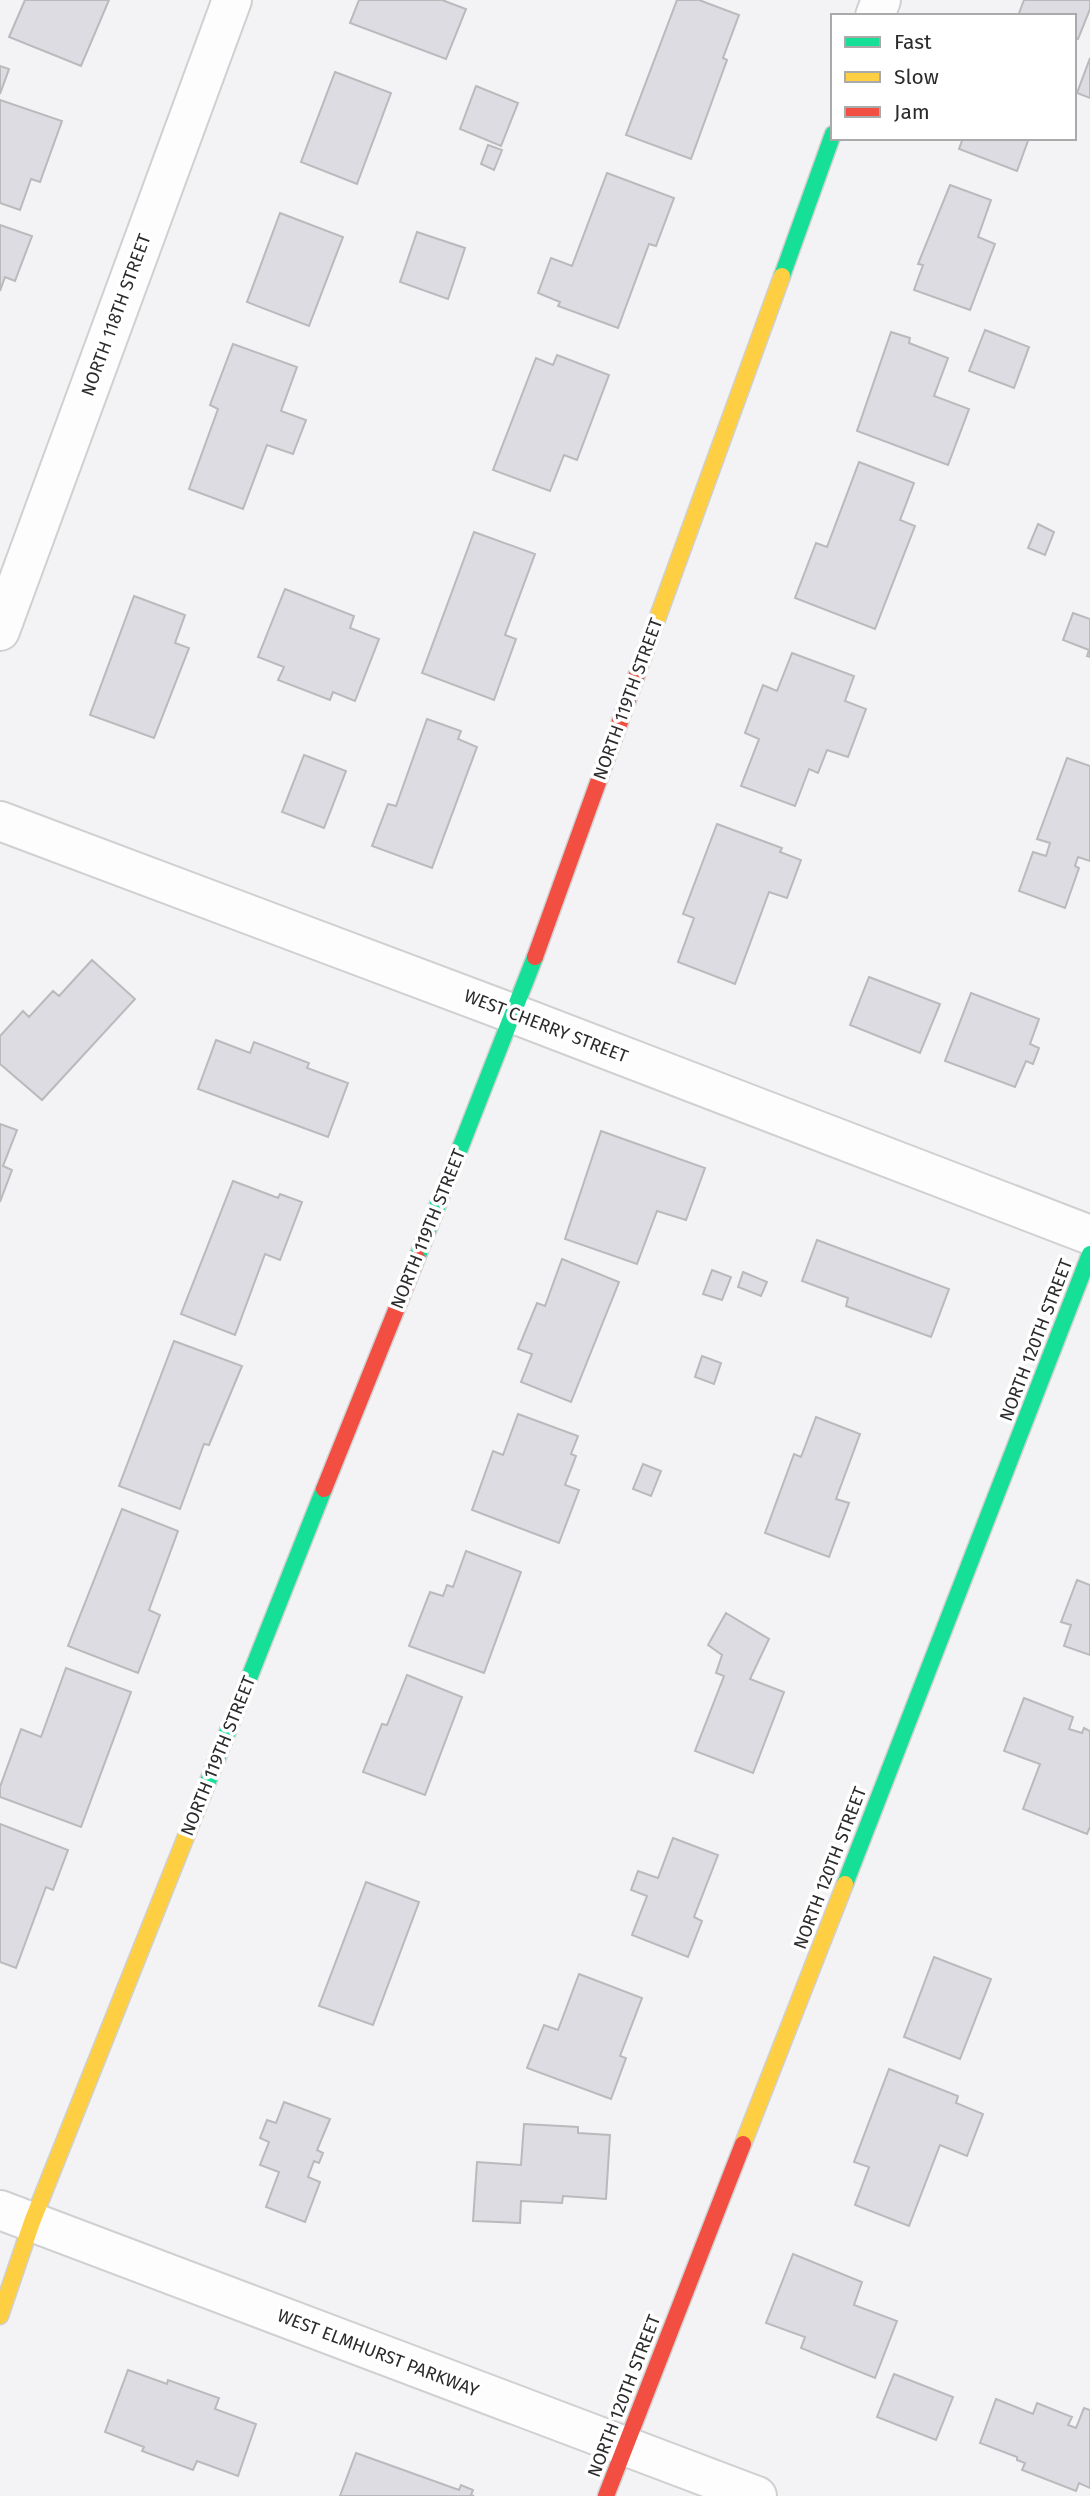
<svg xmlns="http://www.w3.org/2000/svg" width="1090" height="2496" font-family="'Fira Sans',sans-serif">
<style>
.building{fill:#dcdce2;stroke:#bab9bb;stroke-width:2}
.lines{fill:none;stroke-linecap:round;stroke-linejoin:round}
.street-casing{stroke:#d0d0d1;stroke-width:42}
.fast-casing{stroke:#d0d0d1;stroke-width:19}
.slow-casing{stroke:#d0d0d1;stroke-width:19}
.jam-casing{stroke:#d0d0d1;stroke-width:19}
.street{stroke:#fdfdfe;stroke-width:38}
.fast{stroke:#16e098;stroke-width:16}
.slow{stroke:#ffcf43;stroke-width:16}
.jam{stroke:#f24e42;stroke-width:16}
.labels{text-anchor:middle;stroke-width:7;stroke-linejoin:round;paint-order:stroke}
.street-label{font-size:18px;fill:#2b2b2c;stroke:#fff}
</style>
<rect width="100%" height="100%" fill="#f3f3f5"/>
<!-- building -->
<path class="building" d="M 25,0 L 109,0 L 81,66 L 9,37 Z
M 359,0 L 442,0 L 466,9 L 446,59 L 350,23 Z
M 677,0 L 699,0 L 739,15 L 723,58 L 727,60 L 691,159 L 626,135 Z
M 1024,0 L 1090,0 L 1090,9 L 1078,39 L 1074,38 L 1074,16 L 1018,16 Z
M 1090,58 L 1090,98 L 1077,93 Z
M 0,66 L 9,69 L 0,94 Z
M 335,72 L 391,93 L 357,184 L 301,162 Z
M 476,86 L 518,103 L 501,146 L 460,129 Z
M 0,100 L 62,121 L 40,182 L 31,179 L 20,210 L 0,203 Z
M 963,138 L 1029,138 L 1017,171 L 959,149 Z
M 488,145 L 502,150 L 494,170 L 481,164 Z
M 607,173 L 674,198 L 656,246 L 649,244 L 618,328 L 558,306 L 560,302 L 538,293 L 551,258 L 572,266 Z
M 950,185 L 991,200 L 978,237 L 995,244 L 970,310 L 914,290 L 923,265 L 918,264 Z
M 280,213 L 343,237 L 309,326 L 247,302 Z
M 0,225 L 32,236 L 15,281 L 5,277 L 0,291 Z
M 417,232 L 465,248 L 448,299 L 400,282 Z
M 985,330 L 1029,347 L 1014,388 L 969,371 Z
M 891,332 L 910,338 L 909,343 L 948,358 L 934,396 L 969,409 L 948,465 L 857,431 Z
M 233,344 L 297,367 L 281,411 L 306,420 L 293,454 L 267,445 L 243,509 L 189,489 L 218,409 L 210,405 Z
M 557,355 L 609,375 L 577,460 L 564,455 L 550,491 L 493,470 L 536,358 L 553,365 Z
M 859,462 L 914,483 L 900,520 L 915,526 L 875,629 L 795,598 L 816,543 L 827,547 Z
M 1038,524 L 1054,532 L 1045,555 L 1028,548 Z
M 474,532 L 535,554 L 505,635 L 516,639 L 494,700 L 422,673 Z
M 285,589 L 354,616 L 350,628 L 379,639 L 355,701 L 333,692 L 330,700 L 278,680 L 284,667 L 258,657 Z
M 134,596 L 185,615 L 175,643 L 189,648 L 154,738 L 90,715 Z
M 1073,613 L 1090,619 L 1090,657 L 1087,656 L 1089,650 L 1063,640 Z
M 792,653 L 854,676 L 845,701 L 866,709 L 848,757 L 827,750 L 818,773 L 809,769 L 795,806 L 741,786 L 759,739 L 745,733 L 763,685 L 777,691 Z
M 427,719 L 461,731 L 458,739 L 477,747 L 432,868 L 372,846 L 388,804 L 396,806 Z
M 304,755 L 346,771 L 324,828 L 282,812 Z
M 1067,758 L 1090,766 L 1090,861 L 1078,857 L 1075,866 L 1079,868 L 1065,908 L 1019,891 L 1033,852 L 1046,856 L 1050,843 L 1037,839 Z
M 717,824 L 782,848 L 780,852 L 801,860 L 787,898 L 769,892 L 735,984 L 678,962 L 694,918 L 683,914 Z
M 92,960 L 135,999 L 42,1100 L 0,1064 L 0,1036 L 23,1011 L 29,1017 L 53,991 L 59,996 Z
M 869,977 L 940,1004 L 920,1053 L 850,1025 Z
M 971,993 L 1039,1019 L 1030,1044 L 1039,1048 L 1033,1064 L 1026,1061 L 1015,1087 L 945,1061 Z
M 216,1040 L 250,1053 L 254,1042 L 309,1063 L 307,1068 L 348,1083 L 328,1137 L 198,1089 Z
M 0,1124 L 17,1130 L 3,1166 L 12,1170 L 0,1202 Z
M 601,1131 L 705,1168 L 686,1220 L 657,1211 L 637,1264 L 565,1239 Z
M 233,1181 L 278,1198 L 280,1194 L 302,1202 L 280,1260 L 265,1254 L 235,1335 L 181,1314 Z
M 817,1240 L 949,1289 L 931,1337 L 846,1306 L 848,1298 L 802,1281 Z
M 562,1259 L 619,1282 L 571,1402 L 521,1382 L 532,1354 L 518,1349 L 537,1303 L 545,1306 Z
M 712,1270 L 731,1277 L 722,1300 L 703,1294 Z
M 743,1272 L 767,1282 L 761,1296 L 738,1287 Z
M 174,1341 L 242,1366 L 209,1445 L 204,1444 L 180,1509 L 119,1486 Z
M 702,1356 L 721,1363 L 714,1384 L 695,1377 Z
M 518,1414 L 578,1436 L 571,1454 L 576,1456 L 565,1485 L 579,1490 L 559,1543 L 472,1510 L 493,1451 L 503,1455 Z
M 816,1417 L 860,1434 L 836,1499 L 849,1503 L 829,1557 L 765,1533 L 794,1454 L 801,1457 Z
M 643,1464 L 661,1471 L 651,1496 L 633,1489 Z
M 122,1509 L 178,1531 L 149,1610 L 160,1615 L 138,1673 L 68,1646 Z
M 466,1551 L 521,1572 L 484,1673 L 409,1646 L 430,1592 L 443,1596 L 447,1585 L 453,1587 Z
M 1077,1580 L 1090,1585 L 1090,1655 L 1064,1646 L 1071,1625 L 1061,1622 Z
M 726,1613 L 769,1639 L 750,1679 L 784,1692 L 753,1773 L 695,1751 L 724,1676 L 716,1673 L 722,1655 L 708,1645 Z
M 66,1668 L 131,1692 L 81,1827 L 0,1797 L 0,1787 L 21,1729 L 41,1737 Z
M 407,1675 L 462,1697 L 425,1795 L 363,1772 L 382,1724 L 387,1725 Z
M 1024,1698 L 1073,1717 L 1069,1729 L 1082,1733 L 1084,1728 L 1090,1731 L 1090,1827 L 1087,1834 L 1023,1809 L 1040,1764 L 1004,1751 Z
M 0,1824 L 68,1850 L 53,1890 L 46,1887 L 16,1968 L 0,1962 Z
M 673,1838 L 718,1855 L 694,1917 L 702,1921 L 688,1957 L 632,1935 L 647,1896 L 631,1890 L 638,1871 L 658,1878 Z
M 366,1882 L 419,1902 L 373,2025 L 319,2006 Z
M 934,1957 L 991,1979 L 960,2059 L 904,2037 Z
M 579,1974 L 642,1998 L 620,2056 L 626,2058 L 611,2099 L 527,2068 L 544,2025 L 558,2030 Z
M 889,2069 L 958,2096 L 956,2103 L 983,2114 L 967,2156 L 940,2145 L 909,2226 L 855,2205 L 869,2167 L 854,2162 Z
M 284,2102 L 330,2119 L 317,2150 L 323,2153 L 319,2163 L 314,2161 L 308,2177 L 320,2182 L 305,2222 L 266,2207 L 279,2172 L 260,2165 L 269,2142 L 260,2138 L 267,2120 L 276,2123 Z
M 524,2124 L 578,2127 L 578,2133 L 610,2135 L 606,2199 L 563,2196 L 562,2203 L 521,2201 L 520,2223 L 473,2221 L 477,2162 L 521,2165 Z
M 793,2254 L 862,2282 L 854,2305 L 897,2321 L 875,2378 L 801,2348 L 805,2337 L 766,2323 Z
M 128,2370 L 167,2384 L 168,2380 L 219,2398 L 215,2409 L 256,2424 L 238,2476 L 197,2461 L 193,2470 L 142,2451 L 144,2447 L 105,2432 Z
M 894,2374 L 953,2397 L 936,2440 L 877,2417 Z
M 996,2399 L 1033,2414 L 1037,2403 L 1072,2417 L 1068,2425 L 1076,2428 L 1084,2408 L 1090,2410 L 1090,2488 L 1079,2483 L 1076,2491 L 1022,2470 L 1025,2463 L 1017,2460 L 1017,2457 L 980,2443 Z
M 356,2453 L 459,2490 L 461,2485 L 473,2490 L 471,2495 L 474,2496 L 340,2496 Z"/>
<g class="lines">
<!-- street casing -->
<g class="street-casing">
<path id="street" d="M 875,16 L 881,0
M 0,631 L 232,0
M 0,821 L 514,1014 L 1090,1235
M 0,2210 L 757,2496"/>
</g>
<!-- fast casing -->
<g class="fast-casing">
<path id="fast" d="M 782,276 L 833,134
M 417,1258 L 535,957
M 203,1794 L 324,1489
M 845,1884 L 1090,1254"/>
</g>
<!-- slow casing -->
<g class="slow-casing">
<path id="slow" d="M 648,644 L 782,276
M 743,2144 L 845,1884
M 0,2316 L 32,2222 L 203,1794"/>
</g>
<!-- jam casing -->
<g class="jam-casing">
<path id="jam" d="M 535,957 L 648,644
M 324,1489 L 417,1258
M 606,2496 L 743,2144"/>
</g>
<!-- street -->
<use href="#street" class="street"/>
<!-- fast -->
<use href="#fast" class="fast"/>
<!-- slow -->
<use href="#slow" class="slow"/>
<!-- jam -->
<use href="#jam" class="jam"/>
</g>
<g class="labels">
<!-- street labels -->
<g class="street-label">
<text transform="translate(116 315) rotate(-70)" y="6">NORTH 118TH STREET</text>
<text transform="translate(628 699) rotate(-70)" y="6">NORTH 119TH STREET</text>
<text transform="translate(546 1026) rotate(21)" y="6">WEST CHERRY STREET</text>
<text transform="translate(428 1229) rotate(-68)" y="6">NORTH 119TH STREET</text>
<text transform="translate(1036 1340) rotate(-69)" y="6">NORTH 120TH STREET</text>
<text transform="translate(218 1756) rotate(-68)" y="6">NORTH 119TH STREET</text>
<text transform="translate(830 1868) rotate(-69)" y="6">NORTH 120TH STREET</text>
<text transform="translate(378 2353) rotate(21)" y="6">WEST ELMHURST PARKWAY</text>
<text transform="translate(624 2396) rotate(-69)" y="6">NORTH 120TH STREET</text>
</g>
</g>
<!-- legend -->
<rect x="831" y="14" width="245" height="126" fill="#ffffff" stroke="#aaaaab" stroke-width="2"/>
<rect x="845" y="37" width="35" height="10" fill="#16e098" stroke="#aaaaab" stroke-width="2"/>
<text x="894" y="49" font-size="21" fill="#2b2b2c">Fast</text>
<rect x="845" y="72" width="35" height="10" fill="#ffcf43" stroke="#aaaaab" stroke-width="2"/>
<text x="894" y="84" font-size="21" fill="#2b2b2c">Slow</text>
<rect x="845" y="107" width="35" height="10" fill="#f24e42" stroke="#aaaaab" stroke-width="2"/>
<text x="894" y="119" font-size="21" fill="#2b2b2c">Jam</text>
</svg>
